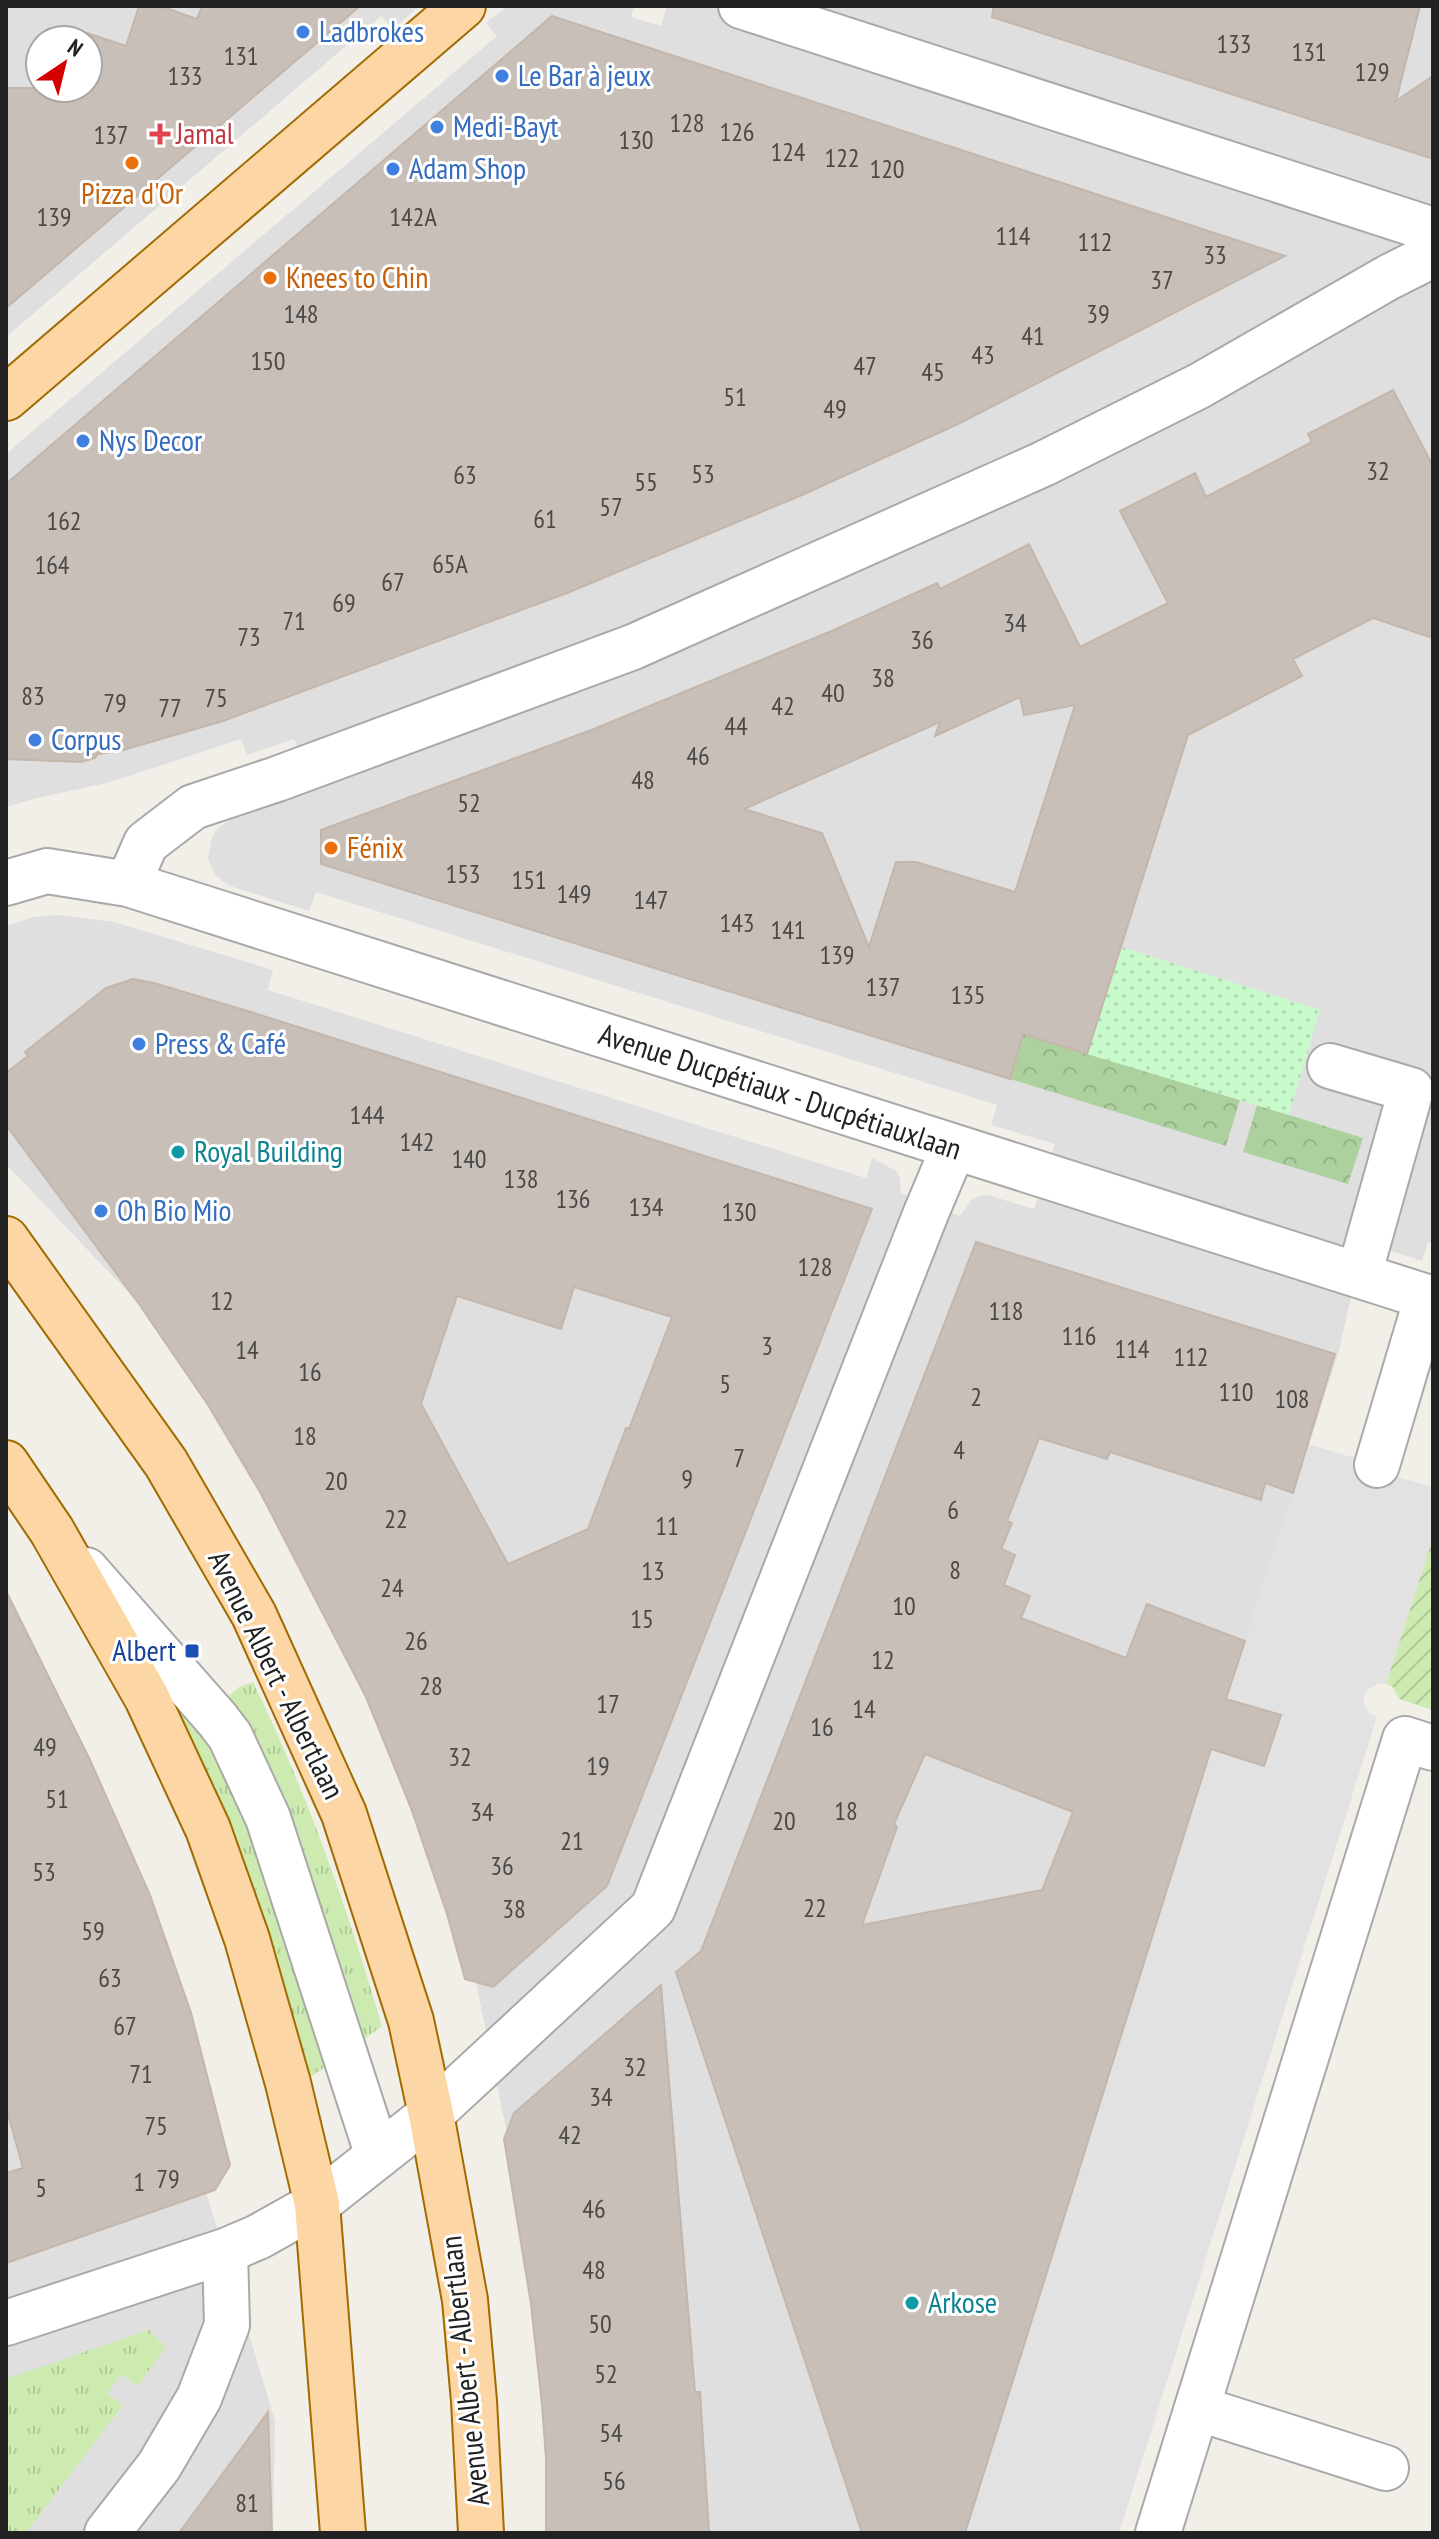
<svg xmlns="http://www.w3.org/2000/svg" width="1439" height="2539" font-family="'PT Sans Narrow',sans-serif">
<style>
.residential{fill:#e0dfdf;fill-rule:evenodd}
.grass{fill:url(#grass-tufts)}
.forest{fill:url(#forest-crowns)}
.park{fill:url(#park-dots)}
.garden{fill:url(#garden-furrows)}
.parking{fill:#e2e2e2}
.building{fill:#c7bfb8;stroke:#c4b6ab;stroke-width:2;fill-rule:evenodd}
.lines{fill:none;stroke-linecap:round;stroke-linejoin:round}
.minor-casing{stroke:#a9a9a9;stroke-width:48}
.major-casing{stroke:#a06b00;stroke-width:48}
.minor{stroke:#fff;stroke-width:44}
.major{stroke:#fcd6a4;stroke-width:44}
.shop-dot{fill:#3f7fe0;stroke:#fff;stroke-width:3}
.health-dot{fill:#e0444e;stroke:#fff;stroke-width:3}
.food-dot{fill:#e8710a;stroke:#fff;stroke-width:3}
.culture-dot{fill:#0f9aa8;stroke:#fff;stroke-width:3}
.transit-dot{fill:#1a4fb4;stroke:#fff;stroke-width:3}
.labels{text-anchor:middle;stroke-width:6;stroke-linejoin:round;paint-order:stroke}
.number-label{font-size:26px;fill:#4b4948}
.shop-label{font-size:30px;fill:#366cbe;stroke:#fff;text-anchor:start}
.health-label{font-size:30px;fill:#be3a42;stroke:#fff;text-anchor:start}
.food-label{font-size:30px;fill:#c56008;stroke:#fff;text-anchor:start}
.street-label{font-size:30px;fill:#222;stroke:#fff}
.culture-label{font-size:30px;fill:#0d838f;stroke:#fff;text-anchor:start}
.transit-label{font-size:30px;fill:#164399;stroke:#fff;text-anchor:end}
</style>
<defs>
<pattern id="grass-tufts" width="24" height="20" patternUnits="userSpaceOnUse" patternTransform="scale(2)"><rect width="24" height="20" fill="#cdebb0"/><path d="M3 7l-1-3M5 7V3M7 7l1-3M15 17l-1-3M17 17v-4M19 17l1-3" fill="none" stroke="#b0c997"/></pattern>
<pattern id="forest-crowns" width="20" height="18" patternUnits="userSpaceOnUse" patternTransform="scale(2)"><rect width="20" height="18" fill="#add19e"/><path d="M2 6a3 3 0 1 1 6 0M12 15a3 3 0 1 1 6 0" fill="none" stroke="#95b388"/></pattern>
<pattern id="park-dots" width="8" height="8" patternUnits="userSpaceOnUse" patternTransform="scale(2)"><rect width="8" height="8" fill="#c8facc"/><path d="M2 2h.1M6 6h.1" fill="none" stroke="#acd6af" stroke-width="1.8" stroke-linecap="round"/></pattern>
<pattern id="garden-furrows" width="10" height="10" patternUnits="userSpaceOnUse" patternTransform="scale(2)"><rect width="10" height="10" fill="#cdebb0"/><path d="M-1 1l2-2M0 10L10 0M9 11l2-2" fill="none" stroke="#b0c997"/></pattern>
</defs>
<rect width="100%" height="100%" fill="#f2efe9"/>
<!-- residential -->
<path class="residential" d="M 6,6 L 419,6 L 393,29 L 381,16 L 6,337 ZM 40,40 L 88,40 L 88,88 L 40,88 Z
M 507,6 L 634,6 L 631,17 L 661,26 L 667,6 L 1433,6 L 1433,1243 L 1428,1242 L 1422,1261 L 1364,1242 L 1338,1354 L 1178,1855 L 967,2533 L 557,2533 L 521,2201 L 474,1973 L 349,1646 L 210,1404 L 143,1308 L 6,1164 L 6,926 L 33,917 L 58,915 L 114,922 L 273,970 L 268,990 L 866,1178 L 872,1158 L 896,1171 L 900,1178 L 901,1193 L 960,1216 L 972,1199 L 979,1196 L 988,1195 L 1034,1209 L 1055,1144 L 991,1125 L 997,1105 L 316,892 L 309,911 L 230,886 L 216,876 L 208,859 L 212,837 L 218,828 L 238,814 L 313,789 L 294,739 L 247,755 L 241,739 L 111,782 L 37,798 L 6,807 L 6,454 L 497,36 L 486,23 Z
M 6,1609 L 99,1835 L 275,2421 L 273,2533 L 6,2533 Z"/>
<!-- grass -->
<path class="grass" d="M 158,1670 L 240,1789 L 331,2063 L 303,2082 Z
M 253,1682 C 307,1793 347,1907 382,2026 L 356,2045 L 222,1702 L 239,1687 Z
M 149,2330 L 166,2347 L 138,2386 L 121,2374 L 107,2394 L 123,2405 L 26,2533 L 6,2533 L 6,2379 Z"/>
<!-- forest -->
<path class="forest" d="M 1023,1034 L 1240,1100 L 1226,1146 L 1010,1079 Z
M 1257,1105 L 1363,1138 L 1348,1184 L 1243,1152 Z"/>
<!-- park -->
<path class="park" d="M 1121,947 L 1320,1010 L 1289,1115 L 1087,1054 Z"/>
<!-- garden -->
<path class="garden" d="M 1433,1537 L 1433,1710 L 1399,1699 L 1393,1687 L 1386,1684 Z"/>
<!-- parking -->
<path class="parking" d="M 1308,1444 L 1392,1469 L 1390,1475 L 1433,1487 L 1433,1537 L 1386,1684 L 1379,1683 L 1367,1690 L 1363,1702 L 1370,1714 L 1377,1717 L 1119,2533 L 965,2533 L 1211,1749 L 1264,1766 L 1281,1716 L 1226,1699 Z"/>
<!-- building -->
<path class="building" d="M 139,6 L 160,6 L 197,19 L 202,6 L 360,6 L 6,308 L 6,88 L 88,88 L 88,40 L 85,40 L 87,33 L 126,46 Z
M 994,6 L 1420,6 L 1396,101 L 1433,76 L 1433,159 L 992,17 Z
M 552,16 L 1285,256 L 958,424 L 802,495 L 567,593 L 223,721 L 123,750 L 98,754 L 95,758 L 81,762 L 6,759 L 6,484 Z
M 1393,390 L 1433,466 L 1433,638 L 1373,618 L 1293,659 L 1302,676 L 1188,735 L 1087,1054 L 1023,1034 L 1010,1079 L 321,864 L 321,830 L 594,729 L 834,630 L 937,583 L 940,589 L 1029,544 L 1080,647 L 1168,603 L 1120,511 L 1195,473 L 1206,497 L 1312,442 L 1308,434 ZM 1020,697 L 1024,715 L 1075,705 L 1015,892 L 916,862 L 896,862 L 869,947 L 822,833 L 744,809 L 940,722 L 935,736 Z
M 133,979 L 154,983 L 251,1012 L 872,1209 L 607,1886 L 493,1987 L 465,1979 L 447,1914 L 411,1808 L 366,1697 L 260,1492 L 208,1405 L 139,1304 L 6,1125 L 6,1073 L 28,1056 L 25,1052 L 106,988 ZM 574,1287 L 672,1317 L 629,1429 L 626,1428 L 588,1529 L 508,1564 L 421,1404 L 457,1296 L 561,1329 Z
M 976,1242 L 1335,1354 L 1293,1493 L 1265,1483 L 1261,1500 L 1110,1452 L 1107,1459 L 1039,1438 L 1007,1521 L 1012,1523 L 1001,1549 L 1015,1555 L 1004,1585 L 1030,1596 L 1021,1618 L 1126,1658 L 1147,1604 L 1245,1641 L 1226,1699 L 1281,1715 L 1264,1766 L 1211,1749 L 965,2533 L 862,2533 L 676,1972 L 701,1951 ZM 925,1754 L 1073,1812 L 1042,1890 L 862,1925 L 897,1827 L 894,1824 Z
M 6,1591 L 90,1760 L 150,1895 L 191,2013 L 230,2165 L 215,2190 L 6,2263 L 6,2173 L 23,2168 L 6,2107 Z
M 661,1985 L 695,2392 L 700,2392 L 709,2533 L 546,2533 L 546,2458 L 542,2405 L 531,2304 L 504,2139 L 514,2113 Z
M 268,2412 L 272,2533 L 179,2533 Z"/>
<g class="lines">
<!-- minor casing -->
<g class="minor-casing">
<path id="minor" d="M 741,6 L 1433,230
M 6,883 L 47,871 L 128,884 L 1433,1299
M 128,884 L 146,843 L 193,807 L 277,779 L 633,647 L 1043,464 L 1199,386 L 1389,277 L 1433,255
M 1330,1066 L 1411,1090 L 1359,1275
M 1377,1465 L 1427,1297
M 86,1570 L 217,1719 L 230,1736 L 268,1818 L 378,2156
M 6,2323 L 225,2251 L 258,2237 L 317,2204 L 431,2114 L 653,1908 L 926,1213 L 953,1149
M 1197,2408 L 1386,2468
M 107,2533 L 159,2466 L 199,2398 L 227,2325 L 225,2251
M 1158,2533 L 1405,1739 L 1433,1748"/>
</g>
<!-- major casing -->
<g class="major-casing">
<path id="major" d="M 6,398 L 463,6
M 6,1239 L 166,1463 L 254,1615 L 344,1814 L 411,2021 L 431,2114 L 465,2300 L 474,2401 L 481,2533
M 6,1463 L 52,1531 L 147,1698 L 208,1829 L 247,1939 L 288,2083 L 317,2204 L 343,2533"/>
</g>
<!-- minor -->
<use href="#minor" class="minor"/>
<!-- major -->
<use href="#major" class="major"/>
</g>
<!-- markers -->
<g class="shop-dot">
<circle cx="303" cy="32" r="8"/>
<circle cx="502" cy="76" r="8"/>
<circle cx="437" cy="127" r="8"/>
<circle cx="393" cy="169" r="8"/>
<circle cx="83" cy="441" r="8"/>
<circle cx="35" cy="740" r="8"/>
<circle cx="139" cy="1044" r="8"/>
<circle cx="101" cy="1211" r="8"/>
</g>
<path class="health-dot" d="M156 122h8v8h8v8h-8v8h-8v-8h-8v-8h8z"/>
<g class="food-dot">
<circle cx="132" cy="163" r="8"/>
<circle cx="270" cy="278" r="8"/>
<circle cx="331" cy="848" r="8"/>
</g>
<g class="culture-dot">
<circle cx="178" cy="1152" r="8"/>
<circle cx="912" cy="2303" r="8"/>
</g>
<rect class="transit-dot" x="184" y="1643" width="16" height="16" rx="4"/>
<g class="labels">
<!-- number labels -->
<g class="number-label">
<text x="1234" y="53">133</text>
<text x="1309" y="61">131</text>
<text x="241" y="65">131</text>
<text x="1372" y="81">129</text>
<text x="185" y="85">133</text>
<text x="687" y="132">128</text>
<text x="737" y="141">126</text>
<text x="111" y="144">137</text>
<text x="636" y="149">130</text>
<text x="788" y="161">124</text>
<text x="842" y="167">122</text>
<text x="887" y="178">120</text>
<text x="54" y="226">139</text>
<text x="413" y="226">142A</text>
<text x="1013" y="245">114</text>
<text x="1095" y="251">112</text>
<text x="1215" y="264">33</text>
<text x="1162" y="289">37</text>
<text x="301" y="323">148</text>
<text x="1098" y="323">39</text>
<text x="1033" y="345">41</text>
<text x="983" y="364">43</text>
<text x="268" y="370">150</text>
<text x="865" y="375">47</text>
<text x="933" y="381">45</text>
<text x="735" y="406">51</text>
<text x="835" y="418">49</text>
<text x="1378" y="480">32</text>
<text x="703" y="483">53</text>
<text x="465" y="484">63</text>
<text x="646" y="491">55</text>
<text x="611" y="516">57</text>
<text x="545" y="528">61</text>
<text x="64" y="530">162</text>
<text x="450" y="573">65A</text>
<text x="52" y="574">164</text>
<text x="393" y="591">67</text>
<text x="344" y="612">69</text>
<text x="294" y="630">71</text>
<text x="1015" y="632">34</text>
<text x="249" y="646">73</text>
<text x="922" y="649">36</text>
<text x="883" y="687">38</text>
<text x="833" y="702">40</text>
<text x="33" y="705">83</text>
<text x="216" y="707">75</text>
<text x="115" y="712">79</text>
<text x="783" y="715">42</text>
<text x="170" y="717">77</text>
<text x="736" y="735">44</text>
<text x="698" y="765">46</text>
<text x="643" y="789">48</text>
<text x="469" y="812">52</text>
<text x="463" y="883">153</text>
<text x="529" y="889">151</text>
<text x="574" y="903">149</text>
<text x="651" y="909">147</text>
<text x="737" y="932">143</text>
<text x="788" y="939">141</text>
<text x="837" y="964">139</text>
<text x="883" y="996">137</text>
<text x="968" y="1004">135</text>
<text x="367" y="1124">144</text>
<text x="417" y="1151">142</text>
<text x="469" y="1168">140</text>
<text x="521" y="1188">138</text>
<text x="573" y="1208">136</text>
<text x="646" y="1216">134</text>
<text x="739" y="1221">130</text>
<text x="815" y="1276">128</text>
<text x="222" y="1310">12</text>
<text x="1006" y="1320">118</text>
<text x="1079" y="1345">116</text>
<text x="767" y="1355">3</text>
<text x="1132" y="1358">114</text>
<text x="247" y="1359">14</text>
<text x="1191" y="1366">112</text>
<text x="310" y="1381">16</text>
<text x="725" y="1393">5</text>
<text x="1236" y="1401">110</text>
<text x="976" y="1406">2</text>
<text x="1292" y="1408">108</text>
<text x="305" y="1445">18</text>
<text x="959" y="1459">4</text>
<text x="739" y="1467">7</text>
<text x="687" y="1488">9</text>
<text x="336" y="1490">20</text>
<text x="953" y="1519">6</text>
<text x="396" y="1528">22</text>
<text x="667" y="1535">11</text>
<text x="955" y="1579">8</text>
<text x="653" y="1580">13</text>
<text x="392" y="1597">24</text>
<text x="904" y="1615">10</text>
<text x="642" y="1628">15</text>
<text x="416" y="1650">26</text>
<text x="883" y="1669">12</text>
<text x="431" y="1695">28</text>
<text x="608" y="1713">17</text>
<text x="864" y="1718">14</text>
<text x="822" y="1736">16</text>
<text x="45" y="1756">49</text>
<text x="460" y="1766">32</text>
<text x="598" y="1775">19</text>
<text x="57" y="1808">51</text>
<text x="846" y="1820">18</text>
<text x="482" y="1821">34</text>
<text x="784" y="1830">20</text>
<text x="572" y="1850">21</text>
<text x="502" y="1875">36</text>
<text x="44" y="1881">53</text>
<text x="815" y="1917">22</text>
<text x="514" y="1918">38</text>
<text x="93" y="1940">59</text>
<text x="110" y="1987">63</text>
<text x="125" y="2035">67</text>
<text x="635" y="2076">32</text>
<text x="141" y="2083">71</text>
<text x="601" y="2106">34</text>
<text x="156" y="2135">75</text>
<text x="570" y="2144">42</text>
<text x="168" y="2188">79</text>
<text x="139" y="2191">1</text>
<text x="41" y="2197">5</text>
<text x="594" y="2218">46</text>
<text x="594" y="2279">48</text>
<text x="600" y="2333">50</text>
<text x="606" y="2383">52</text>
<text x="611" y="2442">54</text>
<text x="614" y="2490">56</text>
<text x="247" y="2512">81</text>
</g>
<!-- shop labels -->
<g class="shop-label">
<text x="319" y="42">Ladbrokes</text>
<text x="518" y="86">Le Bar à jeux</text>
<text x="453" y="137">Medi-Bayt</text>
<text x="409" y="179">Adam Shop</text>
<text x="99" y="451">Nys Decor</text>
<text x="51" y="750">Corpus</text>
<text x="155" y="1054">Press &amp; Café</text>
<text x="117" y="1221">Oh Bio Mio</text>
</g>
<!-- health labels -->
<g class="health-label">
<text x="176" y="144">Jamal</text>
</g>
<!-- food labels -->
<g class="food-label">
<text x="132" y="204" text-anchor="middle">Pizza d'Or</text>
<text x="286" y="288">Knees to Chin</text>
<text x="347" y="858">Fénix</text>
</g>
<!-- street labels -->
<g class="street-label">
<text transform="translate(780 1092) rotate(18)" y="10">Avenue Ducpétiaux - Ducpétiauxlaan</text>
<text transform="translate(276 1675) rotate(64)" y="10">Avenue Albert - Albertlaan</text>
<text transform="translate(465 2371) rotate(-96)" y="10">Avenue Albert - Albertlaan</text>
</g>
<!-- culture labels -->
<g class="culture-label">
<text x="194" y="1162">Royal Building</text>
<text x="928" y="2313">Arkose</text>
</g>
<!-- transit labels -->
<g class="transit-label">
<text x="176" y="1661">Albert</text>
</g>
</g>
<!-- border -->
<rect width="1439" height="2539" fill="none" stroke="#222222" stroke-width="16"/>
<!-- north arrow -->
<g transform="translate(64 64) rotate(35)"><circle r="38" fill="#ffffff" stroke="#a7a7a7" stroke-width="2"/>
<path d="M0-6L14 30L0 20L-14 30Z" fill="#d40000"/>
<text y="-12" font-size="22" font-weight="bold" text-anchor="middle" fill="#222222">N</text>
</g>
</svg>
